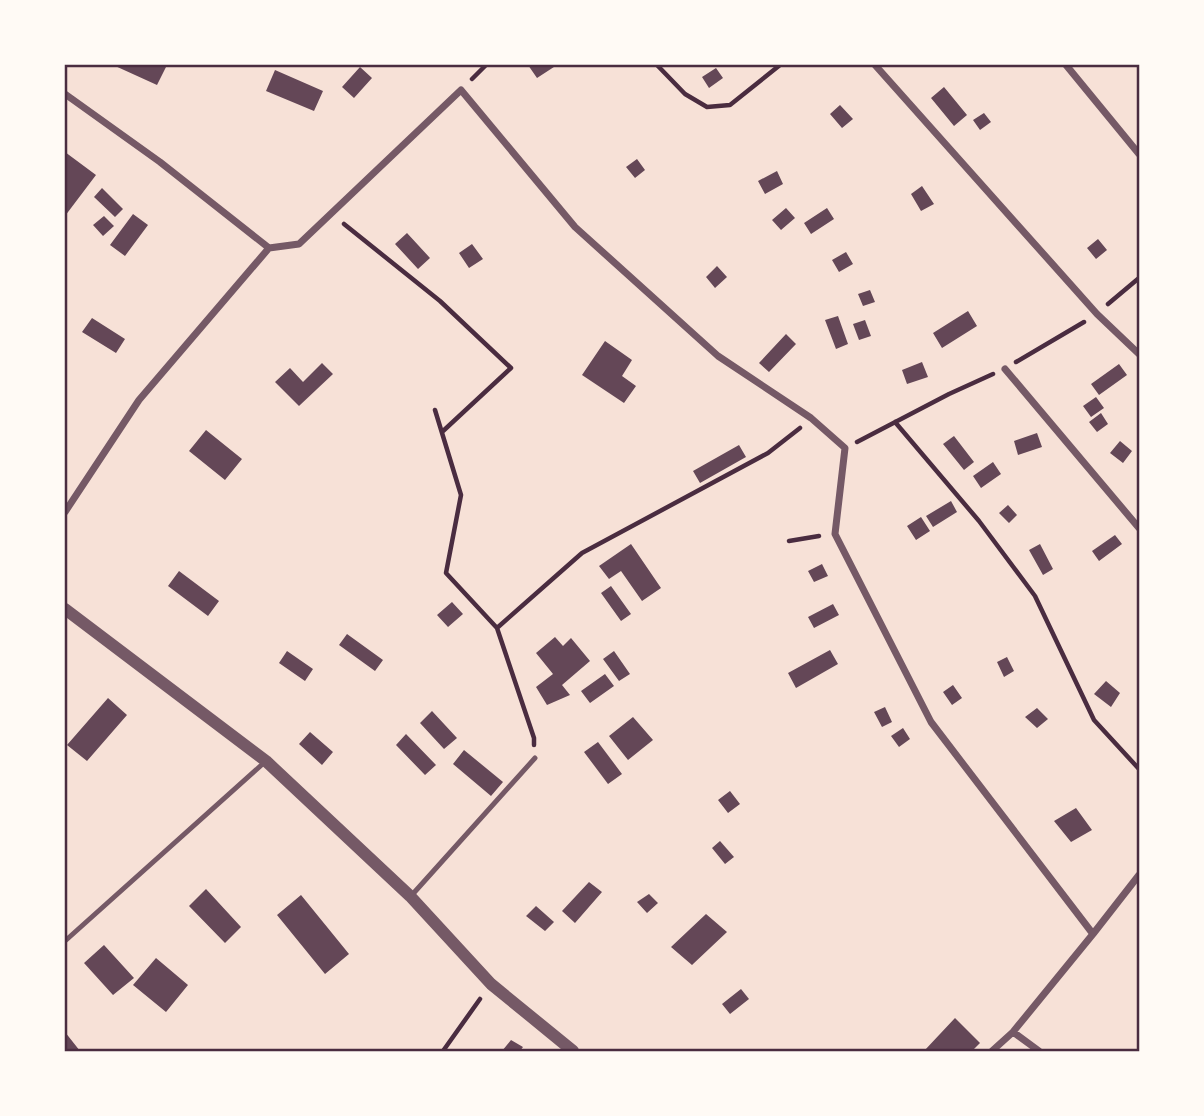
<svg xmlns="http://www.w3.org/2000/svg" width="1204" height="1116" font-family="'Varela Round',sans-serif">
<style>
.building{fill:#644757}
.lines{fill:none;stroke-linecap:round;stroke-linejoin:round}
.path{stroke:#4a2c40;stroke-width:4.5}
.service{stroke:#755966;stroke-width:5}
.minor{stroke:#755966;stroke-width:7}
.tertiary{stroke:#755966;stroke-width:12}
.neatline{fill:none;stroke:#4a2c40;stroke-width:2.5}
</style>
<rect width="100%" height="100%" fill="#f7e1d7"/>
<!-- building -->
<path class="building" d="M 113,65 L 167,65 L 157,85 Z
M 528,65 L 557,65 L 537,78 Z
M 360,67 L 372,78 L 354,98 L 342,87 Z
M 716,68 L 723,78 L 709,88 L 702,77 Z
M 275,70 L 323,91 L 314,111 L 266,91 Z
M 944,87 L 967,115 L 954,126 L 931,98 Z
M 840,105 L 853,119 L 842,128 L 830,114 Z
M 984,113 L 991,122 L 980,130 L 973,120 Z
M 65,152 L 96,175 L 65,216 Z
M 637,159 L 645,170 L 635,178 L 626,167 Z
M 777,171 L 783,184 L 765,194 L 758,181 Z
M 922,186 L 934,204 L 921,211 L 911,194 Z
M 102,188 L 123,209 L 115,217 L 94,197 Z
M 786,208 L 795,218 L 781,230 L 772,220 Z
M 827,208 L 834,219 L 811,234 L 804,223 Z
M 133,214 L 148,225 L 125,256 L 110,245 Z
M 104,216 L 114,226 L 103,236 L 93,225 Z
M 407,233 L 430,258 L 418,269 L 395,244 Z
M 1098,239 L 1107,250 L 1096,259 L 1087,248 Z
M 472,244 L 483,259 L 469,268 L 459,253 Z
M 846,252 L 853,264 L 839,272 L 832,260 Z
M 717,266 L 727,277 L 715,288 L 706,277 Z
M 870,290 L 875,302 L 863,306 L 858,294 Z
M 968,311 L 977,326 L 942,348 L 933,333 Z
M 838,316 L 848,344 L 836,349 L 825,320 Z
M 92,318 L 125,339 L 116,353 L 82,332 Z
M 865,320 L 871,336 L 859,340 L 853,324 Z
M 786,334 L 796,344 L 769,372 L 759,363 Z
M 605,341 L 632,360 L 622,376 L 636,386 L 624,403 L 582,375 Z
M 922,362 L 928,377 L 907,384 L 902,370 Z
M 322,363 L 333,374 L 299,406 L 275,382 L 290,368 L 303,382 Z
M 1119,364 L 1127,375 L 1099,395 L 1091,384 Z
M 1096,397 L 1104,408 L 1091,417 L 1083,406 Z
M 1101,413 L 1108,424 L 1097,432 L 1089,422 Z
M 206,430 L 242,459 L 225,480 L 189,451 Z
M 1037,433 L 1042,447 L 1018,455 L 1014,441 Z
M 954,436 L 974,462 L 964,470 L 943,444 Z
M 1120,441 L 1132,451 L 1123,463 L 1110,453 Z
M 739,445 L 746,457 L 700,483 L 693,471 Z
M 993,462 L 1001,474 L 981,488 L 973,476 Z
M 951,501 L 957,512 L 933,527 L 926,516 Z
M 1008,505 L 1017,515 L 1009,523 L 999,513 Z
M 921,517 L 930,531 L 916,540 L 907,526 Z
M 1115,535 L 1122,544 L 1099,561 L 1092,551 Z
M 631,544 L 661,588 L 642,601 L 621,571 L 609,579 L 599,566 Z
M 1040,544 L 1053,569 L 1043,575 L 1029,550 Z
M 822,564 L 828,576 L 814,582 L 808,571 Z
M 179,571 L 219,601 L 208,616 L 168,586 Z
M 611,586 L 631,614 L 621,621 L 601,593 Z
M 452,602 L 463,614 L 448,627 L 437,615 Z
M 833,604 L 839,615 L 814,628 L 808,617 Z
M 347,634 L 383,660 L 375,671 L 339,645 Z
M 555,637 L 563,646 L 571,638 L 590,661 L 562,685 L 570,695 L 547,705 L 536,687 L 553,674 L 536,653 Z
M 830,650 L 838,664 L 796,688 L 788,673 Z
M 287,651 L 313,669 L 305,681 L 279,663 Z
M 614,651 L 630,674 L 619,681 L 603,659 Z
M 1007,657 L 1014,671 L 1004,677 L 997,662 Z
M 605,674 L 614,686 L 590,703 L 581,691 Z
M 1106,681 L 1120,693 L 1111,707 L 1094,694 Z
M 953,685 L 962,698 L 952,705 L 943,692 Z
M 108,698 L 127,715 L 87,761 L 67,745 Z
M 885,707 L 892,722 L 882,727 L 874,712 Z
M 1037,708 L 1048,719 L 1037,728 L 1025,717 Z
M 432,711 L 457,738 L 444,749 L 420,723 Z
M 633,717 L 653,740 L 628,760 L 609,736 Z
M 903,728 L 910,739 L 899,747 L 891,736 Z
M 310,732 L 333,752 L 322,765 L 299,744 Z
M 406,734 L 436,765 L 425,775 L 396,745 Z
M 598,742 L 622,774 L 608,784 L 584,752 Z
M 464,750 L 503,782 L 491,796 L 453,764 Z
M 730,791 L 740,804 L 728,813 L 718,800 Z
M 1076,808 L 1092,830 L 1071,842 L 1054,821 Z
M 720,841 L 734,857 L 725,864 L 712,848 Z
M 589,882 L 602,892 L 575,923 L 562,911 Z
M 206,889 L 241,927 L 225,943 L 189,906 Z
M 649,894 L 658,903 L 647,913 L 637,902 Z
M 301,895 L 349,954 L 325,974 L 277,915 Z
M 536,906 L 554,922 L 545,931 L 526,916 Z
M 706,914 L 727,932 L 692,965 L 671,947 Z
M 104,945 L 134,978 L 113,995 L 84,963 Z
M 156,958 L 188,985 L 166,1012 L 133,985 Z
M 741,989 L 749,999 L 730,1014 L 722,1004 Z
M 955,1018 L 980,1043 L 972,1051 L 924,1051 Z
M 65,1032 L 80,1051 L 65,1051 Z
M 511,1040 L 523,1047 L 520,1051 L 502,1051 Z"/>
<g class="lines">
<!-- path -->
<path class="path" d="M 657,65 L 685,94 L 707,107 L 730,105 L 780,65
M 472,79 L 486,65
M 344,224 L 440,301 L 511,368 L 442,432
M 1108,304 L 1139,278
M 1016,362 L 1084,322
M 435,410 L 461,495 L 446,573 L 497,628
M 895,422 L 979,521 L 1035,596 L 1094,720 L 1139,769
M 857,442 L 949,394 L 993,374
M 789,541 L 819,536
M 534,745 L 534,738 L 497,628 L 582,553 L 768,453 L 800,428
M 443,1051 L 480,999"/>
<!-- service -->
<path class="service" d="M 411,896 L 535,758
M 65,941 L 266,761"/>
<!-- minor -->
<path class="minor" d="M 875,65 L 1097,314 L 1139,354
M 1066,65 L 1139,154
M 65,94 L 160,162 L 269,248
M 1005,369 L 1139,528
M 65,512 L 139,400 L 269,248 L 299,244 L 461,90 L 575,227 L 718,356 L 811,418 L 845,448 L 835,534 L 931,722 L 1093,934
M 1013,1032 L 1039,1051
M 992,1051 L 1013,1032 L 1093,934 L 1139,875"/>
<!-- tertiary -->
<path class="tertiary" d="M 65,609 L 266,761 L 410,896 L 491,984 L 573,1051"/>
</g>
<!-- border -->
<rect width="1204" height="1116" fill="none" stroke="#fffaf5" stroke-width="133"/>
<rect x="66" y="66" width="1072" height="984" class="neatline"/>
</svg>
